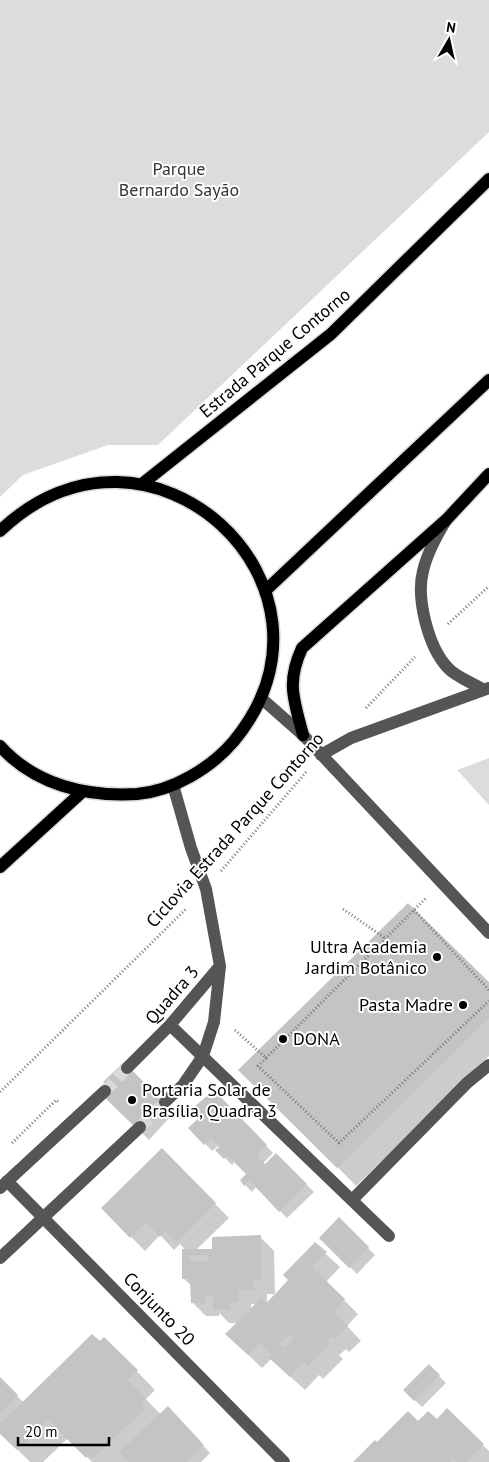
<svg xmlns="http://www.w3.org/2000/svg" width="489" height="1462" font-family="'PT Sans',sans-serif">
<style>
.green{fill:#dcdcdc}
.shadow{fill:#0003;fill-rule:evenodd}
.building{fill:#c4c4c4;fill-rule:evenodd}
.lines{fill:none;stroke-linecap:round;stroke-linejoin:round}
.minor-tunnel{stroke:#d9d9d9;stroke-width:12;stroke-dasharray:12 6;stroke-linecap:butt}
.major-casing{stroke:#dbdbdb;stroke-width:15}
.path{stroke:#777;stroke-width:3;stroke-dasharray:1 2.5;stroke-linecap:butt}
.minor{stroke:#555;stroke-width:12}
.major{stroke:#000;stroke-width:12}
.poi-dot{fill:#000;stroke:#fff;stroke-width:2}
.labels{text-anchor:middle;stroke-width:4;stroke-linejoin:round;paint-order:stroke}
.park-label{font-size:18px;fill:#333;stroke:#fff}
.street-label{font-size:18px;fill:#000;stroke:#fff}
.poi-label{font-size:18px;fill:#000;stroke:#fff;text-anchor:end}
</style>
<rect width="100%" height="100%" fill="#fff"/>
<!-- green -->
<path class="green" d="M 0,0 L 489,0 L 489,132 L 158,445 L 108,445 L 23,475 L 0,497 Z
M 489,758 L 489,805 L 457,770 Z"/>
<!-- shadow -->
<path class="shadow" d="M 489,984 L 489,1056 L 356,1186 L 279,1107 Z
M 124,1063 L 169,1110 L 167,1112 L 171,1116 L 149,1140 L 121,1112 L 114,1091 Z
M 214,1091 L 273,1153 L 263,1163 L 265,1165 L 276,1154 L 314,1192 L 287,1218 L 256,1187 L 252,1192 L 245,1185 L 247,1174 L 235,1161 L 232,1165 L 217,1150 L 221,1147 L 219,1145 L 212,1151 L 190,1128 L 203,1115 Z
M 162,1150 L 229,1218 L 196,1250 L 213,1250 L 260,1237 L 274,1251 L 275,1294 L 267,1294 L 267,1303 L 290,1280 L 315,1244 L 340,1267 L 326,1282 L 358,1314 L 347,1326 L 361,1341 L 349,1352 L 346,1349 L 339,1355 L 343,1359 L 323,1379 L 319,1375 L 305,1390 L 271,1359 L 262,1368 L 241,1348 L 238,1323 L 229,1323 L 219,1313 L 219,1316 L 206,1316 L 192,1302 L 192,1286 L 183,1278 L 186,1251 L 180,1244 L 174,1250 L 160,1235 L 145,1251 L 103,1208 ZM 251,1304 L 256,1304 L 251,1309 Z
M 339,1219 L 375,1255 L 357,1274 L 321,1238 Z
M 104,1338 L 155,1390 L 146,1399 L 161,1415 L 168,1408 L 210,1453 L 201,1462 L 92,1462 L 68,1438 L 43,1462 L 30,1462 L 0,1432 L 0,1379 L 24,1403 Z
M 429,1366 L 446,1383 L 422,1407 L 404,1390 Z
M 447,1410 L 489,1451 L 489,1462 L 355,1462 L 377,1444 L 419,1423 L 437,1421 Z"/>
<!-- building -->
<path class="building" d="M 408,903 L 489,982 L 489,1018 L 337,1168 L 238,1070 Z
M 124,1062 L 163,1102 L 142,1123 L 140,1121 L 135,1127 L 105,1098 L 112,1091 L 103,1082 Z
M 214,1090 L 267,1145 L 257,1155 L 265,1164 L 276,1153 L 307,1184 L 279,1212 L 249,1180 L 244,1186 L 240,1180 L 246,1174 L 227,1155 L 224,1159 L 215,1150 L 219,1147 L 211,1139 L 204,1145 L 188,1128 L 202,1115 L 194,1107 Z
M 162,1148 L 216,1203 L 177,1242 L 165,1231 L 160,1237 L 146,1222 L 130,1238 L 101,1208 Z
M 339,1217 L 369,1247 L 349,1268 L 319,1238 Z
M 261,1235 L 261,1280 L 254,1280 L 254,1290 L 238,1290 L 238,1302 L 230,1302 L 230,1309 L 213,1310 L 213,1295 L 205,1295 L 206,1303 L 191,1303 L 190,1278 L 182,1279 L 182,1249 L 212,1249 L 212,1237 ZM 189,1255 L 208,1255 L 208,1261 L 189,1261 Z
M 315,1242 L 327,1252 L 312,1267 L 345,1299 L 334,1312 L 348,1326 L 335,1339 L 331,1336 L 326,1341 L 330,1344 L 308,1366 L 304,1362 L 290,1377 L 268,1357 L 271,1354 L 259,1343 L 248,1355 L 225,1334 L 261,1298 L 266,1303 L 278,1291 L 288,1280 L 283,1275 ZM 289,1335 L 293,1339 L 284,1348 L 279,1344 Z
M 92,1334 L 100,1341 L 104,1337 L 138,1370 L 128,1380 L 145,1398 L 141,1403 L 146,1408 L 93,1458 L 89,1454 L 86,1458 L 48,1420 L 17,1450 L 0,1434 L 0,1424 Z
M 429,1364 L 440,1375 L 414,1401 L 403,1390 Z
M 0,1377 L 18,1395 L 0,1414 Z
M 168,1406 L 204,1445 L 187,1462 L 128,1462 L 119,1452 Z
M 447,1408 L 484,1444 L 467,1462 L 456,1462 L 453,1459 L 450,1462 L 353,1462 L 375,1440 L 377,1442 L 408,1411 L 418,1421 L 428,1411 L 437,1419 Z"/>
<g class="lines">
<!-- minor-tunnel -->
<path class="minor-tunnel" d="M 105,1091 L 127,1068
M 140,1127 L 165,1102"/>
<!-- major casing -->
<g class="major-casing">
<path id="major" d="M 142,484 L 331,334 L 489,179
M 0,531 C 149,389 362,586 234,741 C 211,768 173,791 137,794 C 86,797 35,785 0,746
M 265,591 L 489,380
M 303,735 C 294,700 286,683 302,648 L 447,519 L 489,474
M 0,867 L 82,792"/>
</g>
<!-- path -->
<path class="path" d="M 448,624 L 489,586
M 366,708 L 415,657
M 221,871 L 307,771
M 343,909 L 385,938
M 414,910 L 489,990
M 235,1030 L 266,1058 L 427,897
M 266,1058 L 258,1066 L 339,1143 L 489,1001
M 0,1092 L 187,908
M 12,1143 L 56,1100 L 60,1103"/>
<!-- minor -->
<path class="minor" d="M 445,522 C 436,537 427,553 423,571 C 416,598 428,647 448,668 C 456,677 473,683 484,690
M 261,698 L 303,735 L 489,933
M 321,755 L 351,738 L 489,688
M 170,1025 L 389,1236
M 127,1068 L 170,1025 L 220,966
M 165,1102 L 183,1085 L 203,1056 L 214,1022 L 220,966 L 206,889 L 191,848 L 173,785
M 7,1181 L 284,1462
M 0,1188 L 105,1091
M 352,1200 L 467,1083 L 489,1065
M 0,1258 L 140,1127"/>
<!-- major -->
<use href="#major" class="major"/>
</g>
<!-- markers -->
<g class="poi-dot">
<circle cx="437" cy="957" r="5"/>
<circle cx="463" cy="1005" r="5"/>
<circle cx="283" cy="1039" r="5"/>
<circle cx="132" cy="1100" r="5"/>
</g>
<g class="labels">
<!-- park labels -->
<g class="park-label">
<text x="179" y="175">Parque<tspan x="179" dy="21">Bernardo Sayão</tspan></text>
</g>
<!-- street labels -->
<g class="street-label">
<text transform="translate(275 353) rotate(-40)" y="6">Estrada Parque Contorno</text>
<text transform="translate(235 830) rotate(-48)" y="6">Ciclovia Estrada Parque Contorno</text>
<text transform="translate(172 995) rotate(-49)" y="6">Quadra 3</text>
<text transform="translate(159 1309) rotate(46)" y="6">Conjunto 20</text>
</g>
<!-- poi labels -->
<g class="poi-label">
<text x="427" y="953">Ultra Academia<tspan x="427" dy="21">Jardim Botânico</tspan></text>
<text x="453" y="1011">Pasta Madre</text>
<text x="293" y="1045" text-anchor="start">DONA</text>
<text x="142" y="1096" text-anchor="start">Portaria Solar de<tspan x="142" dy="21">Brasília, Quadra 3</tspan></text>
</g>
</g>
<!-- north arrow -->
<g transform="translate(449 40) rotate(9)" stroke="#ffffff" stroke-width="4" paint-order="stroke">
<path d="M0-4L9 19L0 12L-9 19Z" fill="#000000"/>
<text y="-8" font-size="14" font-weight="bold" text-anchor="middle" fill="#000000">N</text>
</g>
<!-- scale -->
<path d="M18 1437v8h91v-8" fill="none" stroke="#000000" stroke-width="2.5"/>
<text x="25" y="1437" font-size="15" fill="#000000" stroke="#ffffff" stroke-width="4" paint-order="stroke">20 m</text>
</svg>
